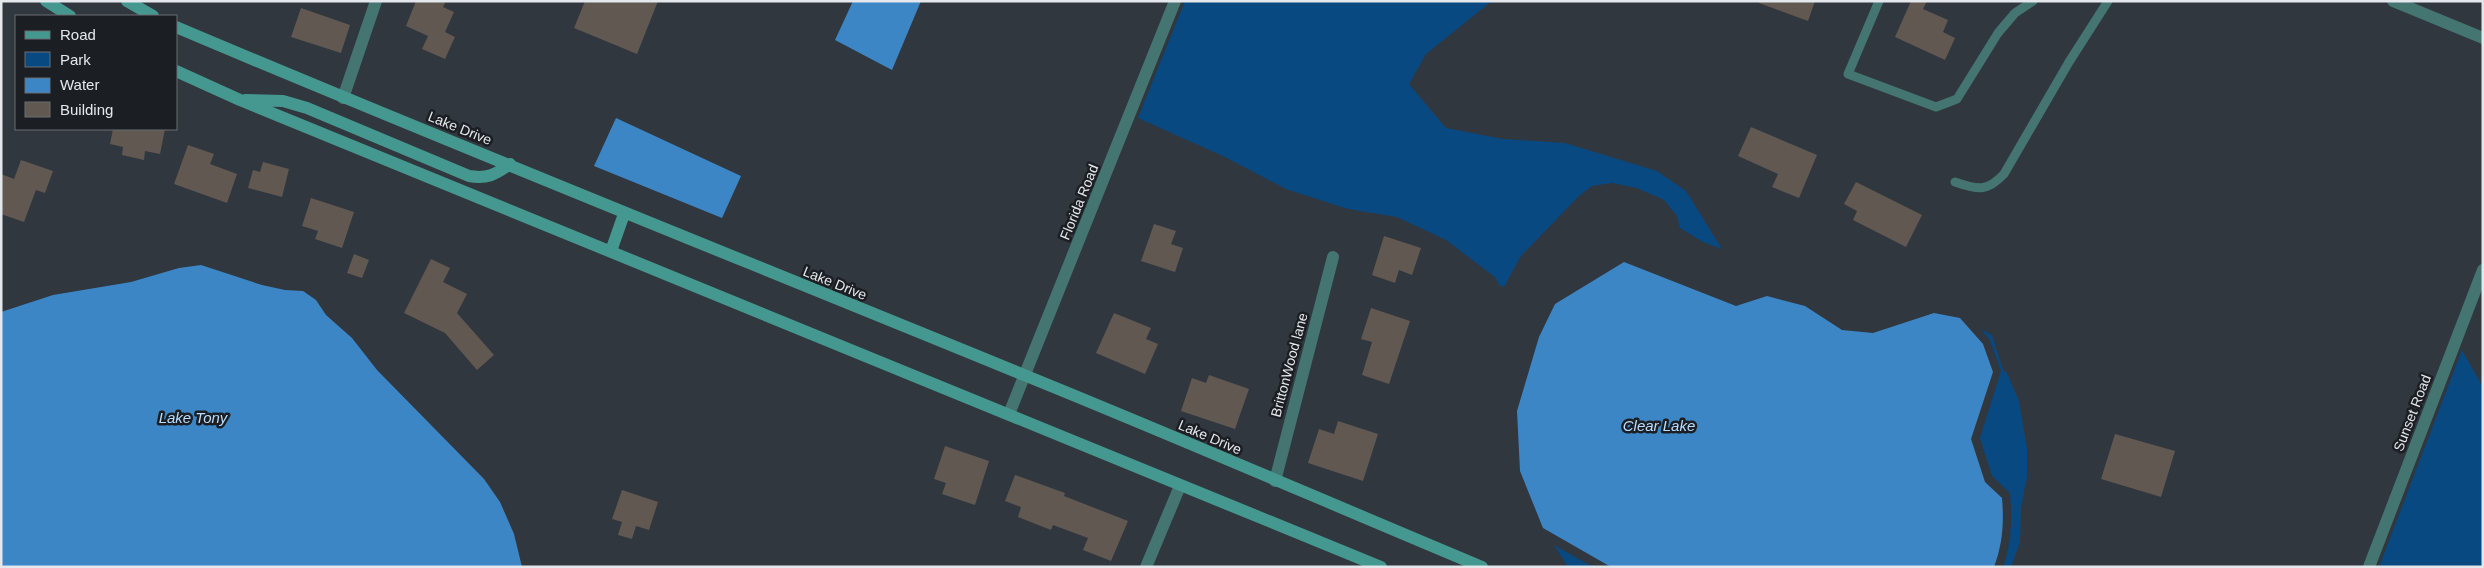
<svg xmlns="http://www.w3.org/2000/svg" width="2484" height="568" font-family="Arial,sans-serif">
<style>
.green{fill:#094981}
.water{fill:#3d86c5}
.building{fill:#615851}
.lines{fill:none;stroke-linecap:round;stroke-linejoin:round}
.service{stroke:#447570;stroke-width:9}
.minor{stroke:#447570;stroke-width:12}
.secondary{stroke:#459890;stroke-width:12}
.labels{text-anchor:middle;stroke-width:5;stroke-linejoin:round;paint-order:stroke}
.street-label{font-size:14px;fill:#e4e8ed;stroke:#1b1e22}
.water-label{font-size:15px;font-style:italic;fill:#baddff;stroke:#1b1e22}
</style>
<rect width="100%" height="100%" fill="#30373f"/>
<!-- green -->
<path class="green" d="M 1185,1 L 1492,1 L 1426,54 L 1409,84 L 1446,128 L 1503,139 L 1565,143 L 1657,171 L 1686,191 L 1722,249 L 1703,242 L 1680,228 L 1677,216 L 1664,200 L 1637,188 L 1612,183 L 1592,186 L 1579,196 L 1521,256 L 1504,287 L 1499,285 L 1496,278 L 1446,240 L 1397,217 L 1348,209 L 1286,189 L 1225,157 L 1138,118 Z
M 1981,329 L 1992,335 L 2003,370 L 2007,373 L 2019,401 L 2027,448 L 2027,477 L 2021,508 L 2020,542 L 2011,567 L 2003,567 C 2012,542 2012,519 2010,493 L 1992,476 L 1980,438 L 2001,371 L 1990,340 Z
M 2462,350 L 2483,387 L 2483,567 L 2379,567 Z
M 1554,545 L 1593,567 L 1568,567 Z"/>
<!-- water -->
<path class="water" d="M 853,1 L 921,1 L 892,70 L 835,40 Z
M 616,118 L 741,176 L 722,218 L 594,166 Z
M 1624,262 L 1736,306 L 1767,296 L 1805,306 L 1842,330 L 1873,333 L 1934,313 L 1960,318 L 1983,344 L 1993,372 L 1971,439 L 1985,482 L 2002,498 C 2004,522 2003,543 1994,567 L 1611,567 L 1543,528 L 1520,471 L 1517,411 L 1539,337 L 1555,304 Z
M 201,265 L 262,285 L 285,290 L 303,291 L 316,300 L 326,315 L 352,338 L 377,370 L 484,479 L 500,502 L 514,534 L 522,567 L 1,567 L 1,312 L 53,295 L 131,282 L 179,268 Z"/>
<!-- building -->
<path class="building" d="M 416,1 L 446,1 L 443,7 L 454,12 L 445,32 L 455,37 L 445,59 L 422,49 L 428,36 L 406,26 Z
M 585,1 L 658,1 L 637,54 L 574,28 Z
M 1760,1 L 1815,1 L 1808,21 L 1759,3 Z
M 1911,1 L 1927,1 L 1923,9 L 1948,20 L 1943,32 L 1955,38 L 1945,60 L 1895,37 Z
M 301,8 L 350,25 L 341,53 L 291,37 Z
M 1751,127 L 1817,155 L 1799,198 L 1772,187 L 1778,174 L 1738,156 Z
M 113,129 L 165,129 L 160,154 L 145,151 L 144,160 L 122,155 L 123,147 L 110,144 Z
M 188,145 L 214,154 L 210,164 L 237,174 L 227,203 L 174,184 Z
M 21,160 L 53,171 L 45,193 L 36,190 L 24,222 L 1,214 L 1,174 L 14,179 Z
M 263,162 L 289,169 L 282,197 L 248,188 L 253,170 L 260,172 Z
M 1856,182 L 1922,215 L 1906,247 L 1853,220 L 1857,211 L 1844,204 Z
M 311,198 L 354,212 L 342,248 L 315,239 L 318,231 L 302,226 Z
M 1154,224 L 1176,231 L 1171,244 L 1183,248 L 1175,272 L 1141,261 Z
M 1384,236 L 1421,248 L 1412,275 L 1399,270 L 1395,283 L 1372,275 Z
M 354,254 L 369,260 L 362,278 L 347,273 Z
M 431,259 L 450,268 L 443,282 L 467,294 L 457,313 L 494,355 L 477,370 L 445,333 L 404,313 Z
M 1371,308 L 1410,321 L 1389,384 L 1362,375 L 1372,342 L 1361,339 Z
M 1114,313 L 1151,328 L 1146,339 L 1158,344 L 1145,374 L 1096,353 Z
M 1209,375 L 1249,389 L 1235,429 L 1181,411 L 1192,378 L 1206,383 Z
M 1338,421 L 1378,434 L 1363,481 L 1308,463 L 1319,429 L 1334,434 Z
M 2115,434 L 2175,451 L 2161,497 L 2101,479 Z
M 945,446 L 989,461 L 975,505 L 942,494 L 946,483 L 934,479 Z
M 1015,475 L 1065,493 L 1064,496 L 1128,521 L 1111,561 L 1083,550 L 1088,538 L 1053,525 L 1051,530 L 1018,517 L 1021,507 L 1005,501 Z
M 622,490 L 658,502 L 649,530 L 636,526 L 632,539 L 618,535 L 622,522 L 612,519 Z"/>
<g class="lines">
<!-- service -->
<path class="service" d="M 1879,1 L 1848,74 L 1936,107 L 1957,99 L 1998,33 L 2015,13 L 2033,1
M 1955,182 C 1978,190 1987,192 2004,174 L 2069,62 L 2108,1"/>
<!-- minor -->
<path class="minor" d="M 2393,1 L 2483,38
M 343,98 L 376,1
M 1009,414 L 1175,1
M 1275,481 L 1333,257
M 1146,567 L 1180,486
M 2369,567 L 2483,270"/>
<!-- secondary -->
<path class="secondary" d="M 46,1 L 70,16
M 127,1 L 153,16
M 176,27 C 457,146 741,259 1024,375 C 1177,437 1329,503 1482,567
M 176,71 L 240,100 L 1381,567
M 245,100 L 283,101 L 307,108 L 469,176 C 487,179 495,175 510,164
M 611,251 L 624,214"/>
</g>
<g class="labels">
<!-- street labels -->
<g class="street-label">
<text transform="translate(460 128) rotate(22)" y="5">Lake Drive</text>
<text transform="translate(1079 202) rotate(-68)" y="5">Florida Road</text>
<text transform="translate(835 283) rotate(22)" y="5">Lake Drive</text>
<text transform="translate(1289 365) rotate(-75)" y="5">BrittonWood lane</text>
<text transform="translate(2412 413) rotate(-69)" y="5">Sunset Road</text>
<text transform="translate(1210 437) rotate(23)" y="5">Lake Drive</text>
</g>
<!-- water labels -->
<g class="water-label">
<text x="193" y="423">Lake Tony</text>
<text x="1659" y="431">Clear Lake</text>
</g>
</g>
<!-- border -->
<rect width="2484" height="568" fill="none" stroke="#e4e8ed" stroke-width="5"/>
<!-- legend -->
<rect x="15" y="15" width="162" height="115" fill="#1b1e22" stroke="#6b6f73"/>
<rect x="25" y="31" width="25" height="8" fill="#459890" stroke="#6b6f73"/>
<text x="60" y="40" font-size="15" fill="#e4e8ed">Road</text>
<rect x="25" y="52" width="25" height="15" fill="#094981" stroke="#6b6f73"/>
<text x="60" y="65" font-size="15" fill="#e4e8ed">Park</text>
<rect x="25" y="78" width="25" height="15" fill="#3d86c5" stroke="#6b6f73"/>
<text x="60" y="90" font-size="15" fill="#e4e8ed">Water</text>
<rect x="25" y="102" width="25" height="15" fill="#615851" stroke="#6b6f73"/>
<text x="60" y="115" font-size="15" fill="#e4e8ed">Building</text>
</svg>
